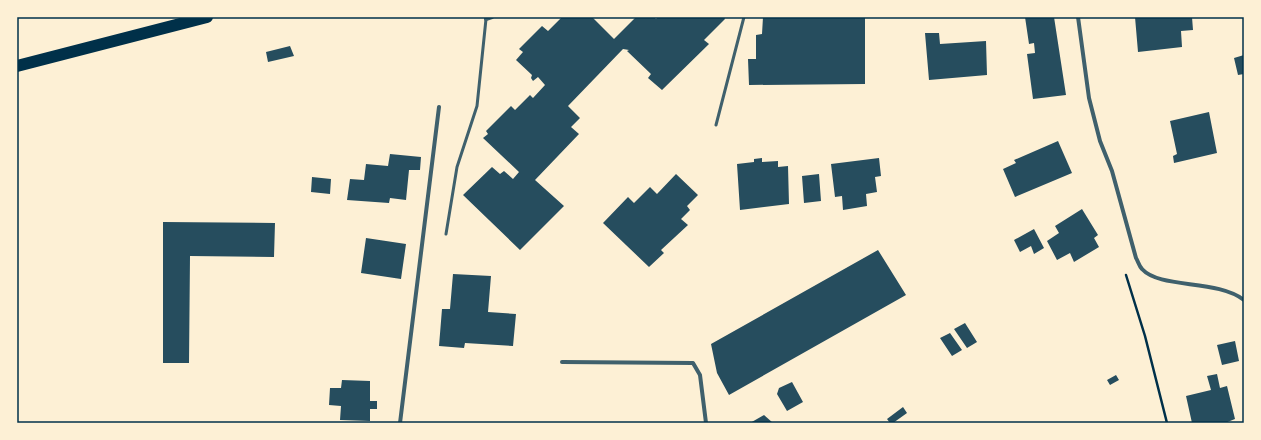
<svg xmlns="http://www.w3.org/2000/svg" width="1261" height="440" font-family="'Sofia Sans Condensed',sans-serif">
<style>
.building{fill:#264d5e}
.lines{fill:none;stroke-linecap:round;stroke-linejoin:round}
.path{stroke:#003049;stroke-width:2.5}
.service{stroke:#3f606c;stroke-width:3}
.minor{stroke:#3f606c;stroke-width:4}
.motorway{stroke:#003049;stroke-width:12}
.neatline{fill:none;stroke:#003049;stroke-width:1.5}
</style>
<rect width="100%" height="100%" fill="#fdf0d5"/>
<!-- building -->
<path class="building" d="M 562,17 L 592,17 L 614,39 L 636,17 L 654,17 L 656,19 L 658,17 L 724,17 L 725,19 L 704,40 L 709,44 L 662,90 L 648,78 L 651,74 L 627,51 L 629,50 L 623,49 L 568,106 L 580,118 L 571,127 L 579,134 L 535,180 L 564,206 L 520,250 L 463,195 L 492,167 L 500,174 L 504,171 L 513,179 L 519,172 L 483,138 L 488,134 L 486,131 L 511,106 L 515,110 L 530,95 L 533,98 L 545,85 L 538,77 L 533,81 L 531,78 L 532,75 L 516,60 L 523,52 L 519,49 L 542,26 L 548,31 Z
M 763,17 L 865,17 L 865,84 L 749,85 L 748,59 L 756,59 L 756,35 L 762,34 Z
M 1025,17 L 1054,17 L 1066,95 L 1033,99 L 1027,54 L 1035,53 L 1034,43 L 1029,44 Z
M 1135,17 L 1192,17 L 1193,30 L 1181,31 L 1182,47 L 1138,52 Z
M 925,33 L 939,33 L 940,44 L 986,41 L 987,75 L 929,80 Z
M 290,46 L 294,56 L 268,62 L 266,52 Z
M 1244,55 L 1244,74 L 1238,75 L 1234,58 Z
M 1209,112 L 1217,153 L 1174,163 L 1173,156 L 1177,154 L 1170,121 Z
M 1058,141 L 1072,173 L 1015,197 L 1003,169 L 1016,163 L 1014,160 Z
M 390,154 L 421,157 L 420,170 L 409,170 L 406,200 L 390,198 L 389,203 L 347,200 L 350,179 L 364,180 L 366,164 L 388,166 Z
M 762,158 L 762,162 L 778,161 L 778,167 L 788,166 L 789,204 L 740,210 L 737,164 L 754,162 L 754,159 Z
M 879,158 L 881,176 L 875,177 L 877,192 L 866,194 L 867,206 L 843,210 L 842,196 L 835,197 L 831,164 Z
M 676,174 L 698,195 L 687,206 L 690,210 L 681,219 L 688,225 L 661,250 L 664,253 L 649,267 L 603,223 L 628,197 L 634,203 L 650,187 L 657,194 Z
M 819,174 L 821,201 L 804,203 L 802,176 Z
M 312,177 L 331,179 L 330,194 L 311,192 Z
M 1082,209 L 1098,235 L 1094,238 L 1099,247 L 1074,262 L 1070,253 L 1057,260 L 1047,241 L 1059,233 L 1055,226 Z
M 163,222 L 275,223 L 274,257 L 190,256 L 189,363 L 163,363 Z
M 1034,229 L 1044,248 L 1034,254 L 1031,246 L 1020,252 L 1014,240 Z
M 366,238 L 406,244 L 401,279 L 361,273 Z
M 878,250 L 906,295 L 729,395 L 717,373 L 711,344 Z
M 453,274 L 491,276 L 488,312 L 516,314 L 513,346 L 465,343 L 464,348 L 439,346 L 442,309 L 450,309 Z
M 965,323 L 977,342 L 967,348 L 954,329 Z
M 950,333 L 962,350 L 952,356 L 940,338 Z
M 1235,341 L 1239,361 L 1222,365 L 1217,345 Z
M 1217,374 L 1220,388 L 1227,386 L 1235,419 L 1225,423 L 1192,423 L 1186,396 L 1211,390 L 1207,376 Z
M 1116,375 L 1119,380 L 1110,385 L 1107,380 Z
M 342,380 L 370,381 L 370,401 L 377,401 L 377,409 L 370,409 L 370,421 L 340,420 L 341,406 L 329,405 L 330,388 L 341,388 Z
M 792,382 L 803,402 L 787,411 L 777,394 L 779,388 Z
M 903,407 L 907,413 L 893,423 L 890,423 L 887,419 Z
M 764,415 L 773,423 L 750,423 Z"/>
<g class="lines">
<!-- path -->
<path class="path" d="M 1126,275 L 1145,336 L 1167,423"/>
<!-- service -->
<path class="service" d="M 716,125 L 744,17
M 446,234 L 457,167 L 477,106 L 486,19"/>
<!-- minor -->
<path class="minor" d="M 1078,17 L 1089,98 L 1100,141 L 1112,171 L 1136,258 C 1138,261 1139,266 1142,269 C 1160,289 1217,279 1244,300
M 486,19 L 492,17
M 562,362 L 693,363 L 700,375 L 706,423
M 400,423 L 439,107"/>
<!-- motorway -->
<path class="motorway" d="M 17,66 L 207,17"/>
</g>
<!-- border -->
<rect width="1261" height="440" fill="none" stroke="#fdf0d5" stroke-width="36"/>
<rect x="18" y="18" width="1225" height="404" class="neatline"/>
</svg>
